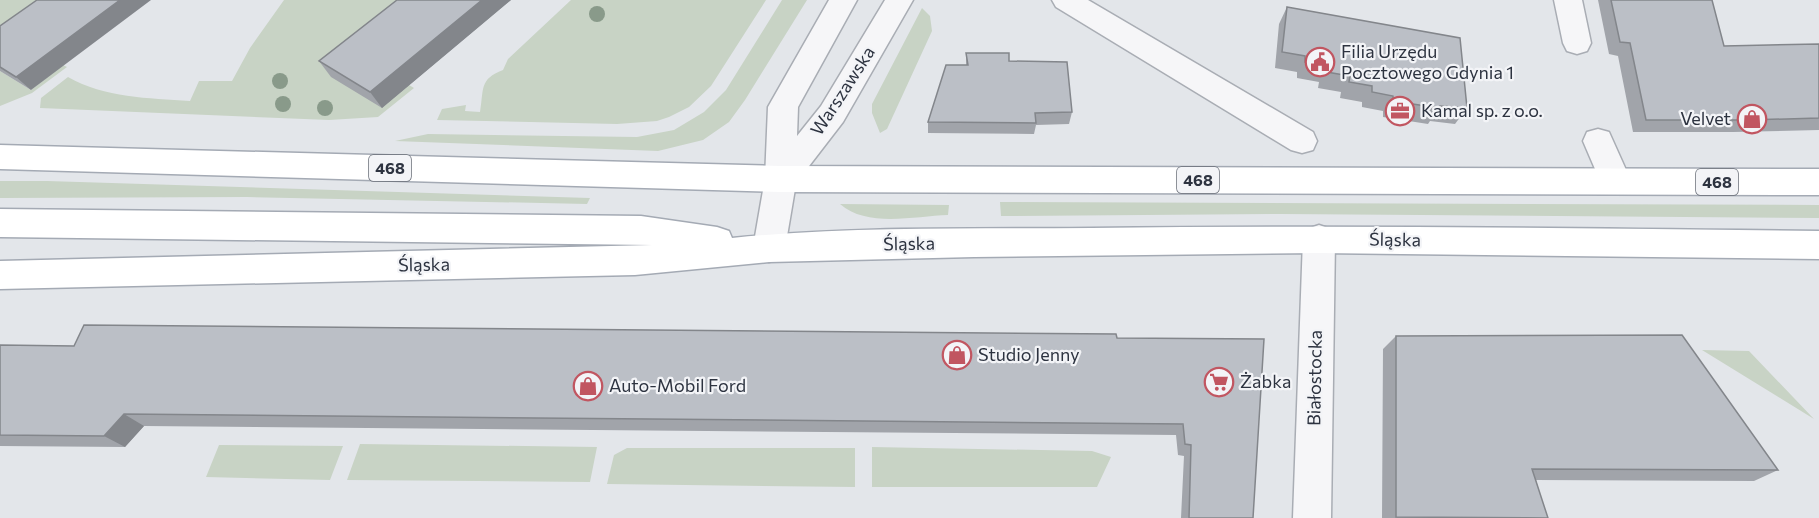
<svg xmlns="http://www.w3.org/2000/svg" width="1819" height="518" font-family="Commissioner,sans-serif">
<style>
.green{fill:#c8d3c5}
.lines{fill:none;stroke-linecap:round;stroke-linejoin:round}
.minor-casing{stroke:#a9adb4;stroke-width:3}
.major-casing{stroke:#a4aab4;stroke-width:3}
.minor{fill:#f6f6f8;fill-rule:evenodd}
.major{fill:#fff;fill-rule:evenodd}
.tree{fill:#899a8a}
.wall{fill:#a1a4aa}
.shaded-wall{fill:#83868b}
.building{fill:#bbbfc6;stroke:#83868b;stroke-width:1.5}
.labels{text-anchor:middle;stroke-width:4.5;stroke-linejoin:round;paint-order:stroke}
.shield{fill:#f3f4f7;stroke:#686d77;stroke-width:1.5}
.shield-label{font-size:16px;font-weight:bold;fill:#2d3340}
.poi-label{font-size:18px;fill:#2d3340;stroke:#f3f4f7;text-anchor:start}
.street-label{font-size:18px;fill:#2d3340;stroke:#f3f4f7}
</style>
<rect width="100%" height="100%" fill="#e3e6ea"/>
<!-- green -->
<path class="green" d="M 0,0 L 70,0 L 0,50 Z
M 284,0 L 428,0 L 409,85 L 414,88 L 378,117 L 329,120 L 40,108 L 41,98 L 68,77 C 105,98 148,98 190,101 L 199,81 L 232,81 L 250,48 Z
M 571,0 L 766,0 L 711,86 L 689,107 L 669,117 L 657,121 L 617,124 L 437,120 L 442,109 L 466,105 L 465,111 L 480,112 C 484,89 479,79 503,70 L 508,59 Z
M 782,0 L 807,0 L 745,100 L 729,122 L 703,140 L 658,151 L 395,141 L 428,134 L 637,137 L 674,130 L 704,112 L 726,90 Z
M 922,8 L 930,16 L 932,31 L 887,129 L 880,133 L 872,113 L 872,104 Z
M 63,65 L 67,67 L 32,93 L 0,106 L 0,71 L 31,90 Z
M 0,181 L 47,181 L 590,198 L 587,204 L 247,197 L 0,198 Z
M 1000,202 L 1819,205 L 1819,218 L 1281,214 L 1001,216 Z
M 840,204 L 949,205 L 948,215 C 915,216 867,228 840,204 Z
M 1702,350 L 1749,351 L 1814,419 Z
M 360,444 L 597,447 L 590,482 L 347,480 Z
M 219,445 L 343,446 L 330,480 L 206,477 Z
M 872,447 L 1092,451 L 1111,457 L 1097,487 L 872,487 Z
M 627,448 L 855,448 L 855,487 L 607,484 L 614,455 Z"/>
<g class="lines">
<!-- minor casing -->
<g class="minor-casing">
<path id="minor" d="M 829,0 L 857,0 L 798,107 L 797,136 L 821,106 L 885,0 L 913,0 L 843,122 L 796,183 L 785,248 L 781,258 L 769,262 L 757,258 L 753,248 L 765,179 L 768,107 Z
M 1052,0 L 1088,0 L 1313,132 L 1317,141 L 1313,150 L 1302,153 L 1291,150 L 1056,7 Z
M 1554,0 L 1582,0 L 1591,43 L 1587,51 L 1577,54 L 1567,51 L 1563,43 Z
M 1598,129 L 1609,132 L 1631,181 L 1626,190 L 1615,194 L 1604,190 L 1583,141 L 1587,132 Z
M 1319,225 L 1331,229 L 1335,239 L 1331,518 L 1293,518 L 1303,239 L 1307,229 Z"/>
</g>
<!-- major casing -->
<g class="major-casing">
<path id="major" d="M 0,145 L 781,166 L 1819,169 L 1819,195 L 781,192 L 0,169 Z
M 0,209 L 641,216 L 717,227 L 729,231 L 732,238 C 851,226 972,229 1092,228 C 1335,225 1577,228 1819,231 L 1819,259 L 1319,253 L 974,257 L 769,262 L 635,275 L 0,289 L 0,261 L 652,245 L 0,237 Z"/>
</g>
<!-- minor -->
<use href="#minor" class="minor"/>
<!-- major -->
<use href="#major" class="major"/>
</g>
<!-- trees -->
<g class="tree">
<circle cx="597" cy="14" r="8"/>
<circle cx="280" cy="81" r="8"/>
<circle cx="283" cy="104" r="8"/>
<circle cx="325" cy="108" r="8"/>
</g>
<!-- wall -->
<path class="wall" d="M 397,0 L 511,0 L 382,108 L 331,77 L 319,61 Z
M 1598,0 L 1712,0 L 1724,46 L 1819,44 L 1819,130 L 1733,132 L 1633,132 L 1618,56 L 1609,54 Z
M 1287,7 L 1467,108 L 1455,124 L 1430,121 L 1428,124 L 1383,117 L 1383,111 L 1362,107 L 1362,102 L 1340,98 L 1341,92 L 1318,88 L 1319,82 L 1297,78 L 1297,72 L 1275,68 L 1279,24 Z
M 0,26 L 31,90 L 0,71 Z
M 966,53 L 1009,61 L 1072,112 L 1069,124 L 1036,125 L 1034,134 L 928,133 L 928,122 L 966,65 Z
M 1396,336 L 1778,470 L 1754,481 L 1536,480 L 1547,518 L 1382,518 L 1383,349 Z
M 1117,338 L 1253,518 L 1181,518 L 1184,456 L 1178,455 L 1176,435 L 144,426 L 125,447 L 0,446 L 0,345 L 74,346 Z"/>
<!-- shaded-wall -->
<path class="shaded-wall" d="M 120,0 L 151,0 L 31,90 L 16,77 Z
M 482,0 L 511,0 L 382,108 L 370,92 Z
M 124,414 L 144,426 L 125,447 L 104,436 Z"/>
<!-- building -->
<path class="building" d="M 37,0 L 120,0 L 16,77 L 0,67 L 0,26 Z
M 397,0 L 482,0 L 370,92 L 319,61 Z
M 1611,0 L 1712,0 L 1724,46 L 1819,44 L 1819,118 L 1747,120 L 1646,120 L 1630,43 L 1620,42 Z
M 1287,7 L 1460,38 L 1467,108 L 1440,106 L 1439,108 L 1393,101 L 1393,96 L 1372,92 L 1372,86 L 1349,82 L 1350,76 L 1327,72 L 1327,66 L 1305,62 L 1305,56 L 1282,52 Z
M 966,53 L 1009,53 L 1009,61 L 1067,62 L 1072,112 L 1035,113 L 1036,123 L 928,122 L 946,65 L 968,65 Z
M 84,325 L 1116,334 L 1117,338 L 1264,339 L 1253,518 L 1189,518 L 1191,445 L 1185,444 L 1183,424 L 124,414 L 104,436 L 0,435 L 0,345 L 74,346 Z
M 1682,335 L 1778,470 L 1532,469 L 1548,518 L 1396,517 L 1396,336 Z"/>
<!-- icons -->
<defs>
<g id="civic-ring" transform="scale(1.5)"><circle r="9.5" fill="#f3f4f7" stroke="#c15661" stroke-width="1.5"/><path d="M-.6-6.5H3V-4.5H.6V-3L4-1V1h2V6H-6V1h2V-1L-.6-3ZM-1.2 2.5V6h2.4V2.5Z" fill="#c15661"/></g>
<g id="office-ring" transform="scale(1.5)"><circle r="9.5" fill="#f3f4f7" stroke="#c15661" stroke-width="1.5"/><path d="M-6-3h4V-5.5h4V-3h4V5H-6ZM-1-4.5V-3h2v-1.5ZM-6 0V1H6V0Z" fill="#c15661"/></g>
<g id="shop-ring" transform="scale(1.5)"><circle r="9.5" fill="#f3f4f7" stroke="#c15661" stroke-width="1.5"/><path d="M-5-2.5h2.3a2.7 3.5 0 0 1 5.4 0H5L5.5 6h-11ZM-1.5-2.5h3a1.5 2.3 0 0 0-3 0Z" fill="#c15661"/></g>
<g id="supermarket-ring" transform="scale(1.5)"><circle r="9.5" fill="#f3f4f7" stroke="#c15661" stroke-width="1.5"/><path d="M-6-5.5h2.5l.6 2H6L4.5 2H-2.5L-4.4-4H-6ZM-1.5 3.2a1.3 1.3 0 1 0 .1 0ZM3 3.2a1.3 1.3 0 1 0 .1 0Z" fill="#c15661"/></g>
</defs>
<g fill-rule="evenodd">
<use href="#civic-ring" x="1320" y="62"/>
<use href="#office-ring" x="1400" y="111"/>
<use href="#shop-ring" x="1752" y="119"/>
<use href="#shop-ring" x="957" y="355"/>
<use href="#supermarket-ring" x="1219" y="382"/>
<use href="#shop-ring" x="588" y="386"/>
</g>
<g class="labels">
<!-- shield labels -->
<g class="shield">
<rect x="369" y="155" width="42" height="26" rx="4.5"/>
<rect x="1177" y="167" width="42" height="26" rx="4.5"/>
<rect x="1696" y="169" width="42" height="26" rx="4.5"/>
</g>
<g class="shield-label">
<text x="390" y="174">468</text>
<text x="1198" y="186">468</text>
<text x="1717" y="188">468</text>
</g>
<!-- poi labels -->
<g class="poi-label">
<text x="1341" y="58">Filia Urzędu<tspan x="1341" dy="21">Pocztowego Gdynia 1</tspan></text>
<text x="1421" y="117">Kamal sp. z o.o.</text>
<text x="1731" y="125" text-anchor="end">Velvet</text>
<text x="978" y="361">Studio Jenny</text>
<text x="1240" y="388">Żabka</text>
<text x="609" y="392">Auto-Mobil Ford</text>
</g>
<!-- street labels -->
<g class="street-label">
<text transform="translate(843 91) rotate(-57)" y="6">Warszawska</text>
<text transform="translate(1395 240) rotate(1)" y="6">Śląska</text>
<text transform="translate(909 244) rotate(-1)" y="6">Śląska</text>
<text transform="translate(424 265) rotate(-1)" y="6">Śląska</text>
<text transform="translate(1315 378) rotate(-89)" y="6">Białostocka</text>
</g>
</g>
</svg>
